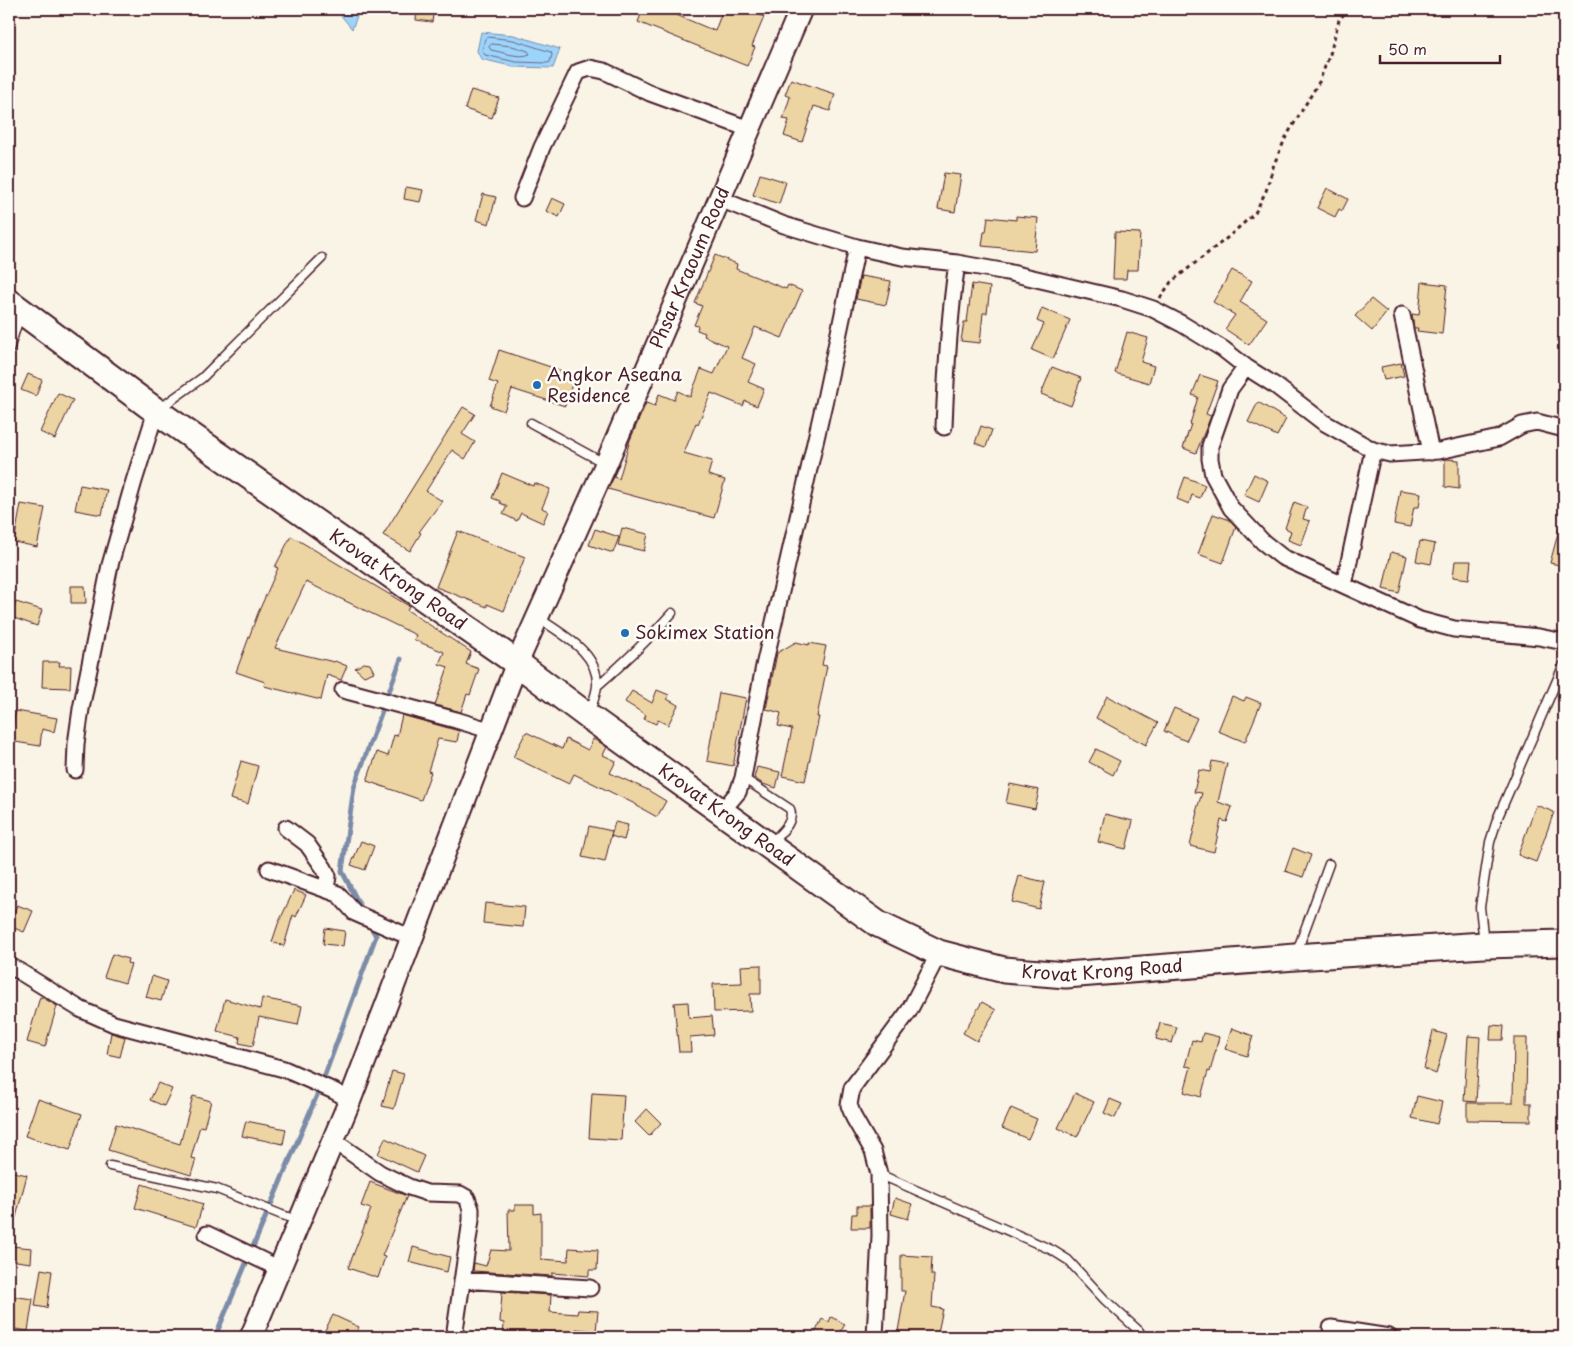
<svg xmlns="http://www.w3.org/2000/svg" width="1573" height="1346" font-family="'Playpen Sans',sans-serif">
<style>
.water{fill:#9dd4fc;stroke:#7c8ca8}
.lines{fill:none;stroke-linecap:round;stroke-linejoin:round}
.shore{stroke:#6b677f;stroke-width:1}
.stream{stroke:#7c8ca8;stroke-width:5}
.building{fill:#edd4a3;stroke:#4a1f2b}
.service-casing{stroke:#4a1f2b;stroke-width:11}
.minor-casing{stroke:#4a1f2b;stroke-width:19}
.secondary-casing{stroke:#4a1f2b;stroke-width:25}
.trunk-casing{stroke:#4a1f2b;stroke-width:29}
.path{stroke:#4a1f2b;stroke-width:3;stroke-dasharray:4 4;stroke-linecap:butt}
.service{stroke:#fdfcf7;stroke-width:8}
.minor{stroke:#fdfcf7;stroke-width:15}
.secondary{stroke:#fdfcf7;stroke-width:21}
.trunk{stroke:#fdfcf7;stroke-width:25}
.poi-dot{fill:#1f6fb2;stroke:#fdfcf7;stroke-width:2}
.labels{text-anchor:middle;stroke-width:5;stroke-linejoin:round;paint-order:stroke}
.street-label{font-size:18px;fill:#4a1f2b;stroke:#fdfcf7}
.poi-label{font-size:18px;fill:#4a1f2b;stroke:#fdfcf7;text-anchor:start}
</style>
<rect width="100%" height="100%" fill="#faf4e6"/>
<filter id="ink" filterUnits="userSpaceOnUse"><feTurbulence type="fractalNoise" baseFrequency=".02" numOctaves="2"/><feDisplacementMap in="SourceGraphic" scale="10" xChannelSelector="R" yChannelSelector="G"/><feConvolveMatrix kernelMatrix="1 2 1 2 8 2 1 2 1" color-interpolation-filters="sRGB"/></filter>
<g filter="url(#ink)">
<!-- water -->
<path class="water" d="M 330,9 L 360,9 L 352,29 L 339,13 Z
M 481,32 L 514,35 L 560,49 L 553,68 L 515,67 L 481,59 L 477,51 Z"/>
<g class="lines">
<!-- shore -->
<path class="shore" d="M 487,37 L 513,40 L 551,52 L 552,55 L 550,62 L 547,63 L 516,62 L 485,55 L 482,50 L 485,39 Z
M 492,44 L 512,46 L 528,51 L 530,54 C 519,59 503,52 491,50 L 489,47 Z"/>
<!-- stream -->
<path class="stream" d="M 363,912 L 342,871 L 354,787 L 401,659
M 215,1337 L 320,1088 L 376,936 L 369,924"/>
</g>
<!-- building -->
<path class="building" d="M 417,9 L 434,9 L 432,22 L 416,20 Z
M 643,9 L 662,9 L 715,31 L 723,9 L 759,9 L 757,14 L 764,17 L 752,46 L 755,47 L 747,66 L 638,22 Z
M 791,79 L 835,94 L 830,111 L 814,106 L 802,142 L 784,136 L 789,120 L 783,119 L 790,97 L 785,95 Z
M 471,90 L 499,98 L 492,118 L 465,109 Z
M 944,173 L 961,175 L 955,212 L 938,209 Z
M 760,174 L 786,182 L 779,204 L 753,195 Z
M 406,187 L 423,190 L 420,202 L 404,199 Z
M 1327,188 L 1348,199 L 1342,211 L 1339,209 L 1335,217 L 1317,208 Z
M 483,194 L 496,197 L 489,224 L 476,220 Z
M 552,198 L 565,204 L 559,217 L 546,211 Z
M 1016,216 L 1038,218 L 1035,251 L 982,246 L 984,232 L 986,232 L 988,217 L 1016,220 Z
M 1115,232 L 1140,233 L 1138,270 L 1127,270 L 1126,279 L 1113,279 Z
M 715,255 L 737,264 L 736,269 L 786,289 L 788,285 L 802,291 L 782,338 L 755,327 L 742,358 L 756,364 L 748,382 L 764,389 L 757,406 L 745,401 L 743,406 L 711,393 L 698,424 L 696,423 L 684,453 L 712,461 L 708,475 L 725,480 L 714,518 L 608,489 L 614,477 L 619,479 L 630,440 L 646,403 L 655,406 L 659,394 L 674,400 L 678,391 L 690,397 L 701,369 L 714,374 L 727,346 L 704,336 L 705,333 L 697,330 L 698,326 L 694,325 L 702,306 L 695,303 Z
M 1232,270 L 1252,281 L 1240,302 L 1267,319 L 1249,345 L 1225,329 L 1235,315 L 1213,302 Z
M 861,276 L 891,281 L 886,305 L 856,299 Z
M 1422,282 L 1447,285 L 1442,334 L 1417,331 L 1418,328 L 1414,328 L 1412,314 L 1419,315 Z
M 972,284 L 990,287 L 987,313 L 983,313 L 980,343 L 961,341 L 964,322 L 967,322 Z
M 1371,299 L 1387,312 L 1372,331 L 1355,316 Z
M 1042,308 L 1070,320 L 1053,359 L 1032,350 L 1044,324 L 1037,321 Z
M 1127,332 L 1148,338 L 1141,362 L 1154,366 L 1149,383 L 1115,373 Z
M 499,350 L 575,375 L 565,406 L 512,389 L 504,411 L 490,406 L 498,384 L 489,381 Z
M 1401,363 L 1404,376 L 1384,380 L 1381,367 Z
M 1052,367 L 1081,378 L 1071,406 L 1041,394 Z
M 28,374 L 42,380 L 36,396 L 21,390 Z
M 1200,375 L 1218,381 L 1206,414 L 1211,416 L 1196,453 L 1183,448 L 1191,424 L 1190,424 L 1198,397 L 1192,395 Z
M 58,393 L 73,400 L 55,439 L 40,432 Z
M 1258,402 L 1286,419 L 1277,436 L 1248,422 Z
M 463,407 L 475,414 L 462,434 L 475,442 L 465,459 L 452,450 L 426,491 L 442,501 L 419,532 L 421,533 L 410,551 L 383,535 Z
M 981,426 L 992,430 L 986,447 L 975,443 Z
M 1445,459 L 1459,460 L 1459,489 L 1445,487 Z
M 502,473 L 533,486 L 534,483 L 550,489 L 542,508 L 548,511 L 543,523 L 521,513 L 517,521 L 503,514 L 507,506 L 500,503 L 500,501 L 492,498 Z
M 1254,474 L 1268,481 L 1259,502 L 1244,495 Z
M 1185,477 L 1205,485 L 1200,498 L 1192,495 L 1189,504 L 1177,499 Z
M 80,485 L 107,490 L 102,515 L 75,510 Z
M 1400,490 L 1421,493 L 1419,507 L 1414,507 L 1410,527 L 1394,524 Z
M 1294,502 L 1307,507 L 1303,519 L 1310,521 L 1301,545 L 1288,540 L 1291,531 L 1285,528 Z
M 21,504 L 45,508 L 37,547 L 14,542 Z
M 1213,514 L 1230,520 L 1236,527 L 1223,563 L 1198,554 Z
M 1560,526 L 1564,526 L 1564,566 L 1550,563 Z
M 622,528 L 648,534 L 644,551 L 618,545 Z
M 595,529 L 619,537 L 613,553 L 589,545 Z
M 458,531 L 525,557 L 504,611 L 487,604 L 487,607 L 436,587 Z
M 291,536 L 409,606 L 407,610 L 471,652 L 466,664 L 479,669 L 470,695 L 467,694 L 461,712 L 435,705 L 448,667 L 439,664 L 444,652 L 414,640 L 416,635 L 306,582 L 275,648 L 334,662 L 335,661 L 347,666 L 341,680 L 327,675 L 321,700 L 264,686 L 265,682 L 236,672 L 258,613 L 278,568 L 275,567 Z
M 1420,541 L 1435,544 L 1431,564 L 1416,561 Z
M 1391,552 L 1407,556 L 1399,593 L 1383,589 Z
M 1455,561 L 1471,561 L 1469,579 L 1453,577 Z
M 71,586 L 85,586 L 86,603 L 71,603 Z
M 16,602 L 42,610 L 37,626 L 11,617 Z
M 796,642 L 809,645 L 809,643 L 826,646 L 822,665 L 827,666 L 817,717 L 819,717 L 805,781 L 782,776 L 792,729 L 778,726 L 781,713 L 766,709 L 777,653 Z
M 43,662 L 60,662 L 59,666 L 71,666 L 70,688 L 42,687 Z
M 364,663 L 370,664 L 374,672 L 364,676 L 355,668 Z
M 657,690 L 669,695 L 667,699 L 678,705 L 668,725 L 658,720 L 656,724 L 644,719 L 646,715 L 625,702 L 632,691 L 652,703 Z
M 719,693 L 746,698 L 733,766 L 707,761 Z
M 1107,696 L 1158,723 L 1146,745 L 1096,718 Z
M 1232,696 L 1244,701 L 1246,697 L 1261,703 L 1245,742 L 1218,731 Z
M 1174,708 L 1197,718 L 1186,741 L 1164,731 Z
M 16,711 L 57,718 L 54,732 L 42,729 L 40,746 L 9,741 Z
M 402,715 L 459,731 L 457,742 L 438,739 L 428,771 L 431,772 L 421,800 L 367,781 L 377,752 L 388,756 L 394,735 L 397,736 Z
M 526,732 L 562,749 L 566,739 L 588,750 L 593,739 L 601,743 L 607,747 L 603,755 L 616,761 L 610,773 L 646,789 L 666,801 L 657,817 L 637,806 L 637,805 L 574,774 L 569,784 L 513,757 Z
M 1096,749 L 1120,761 L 1113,775 L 1089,762 Z
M 241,761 L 258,766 L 248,804 L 230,799 Z
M 1212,761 L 1227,764 L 1218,802 L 1232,807 L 1227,822 L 1221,820 L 1214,852 L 1190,846 L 1198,812 L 1196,812 L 1202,793 L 1194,792 L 1199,770 L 1210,772 Z
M 757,767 L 780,772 L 776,788 L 763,784 L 754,778 Z
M 1010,784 L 1039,790 L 1035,809 L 1006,803 Z
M 1536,805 L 1554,812 L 1536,862 L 1518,855 Z
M 1105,814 L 1133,821 L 1126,849 L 1098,842 Z
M 615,822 L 628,825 L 624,840 L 611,836 Z
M 589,826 L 612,831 L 605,862 L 582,857 Z
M 361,841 L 374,846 L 365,870 L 351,865 Z
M 1293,848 L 1311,855 L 1303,877 L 1285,871 Z
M 1019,876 L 1045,882 L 1039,909 L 1012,902 Z
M 294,890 L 306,895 L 296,917 L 293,915 L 284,946 L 272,942 L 278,924 Z
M 485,903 L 525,907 L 523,927 L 483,923 Z
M 17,905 L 33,911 L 24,932 L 9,926 Z
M 325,928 L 345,931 L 343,946 L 323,944 Z
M 112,954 L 128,959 L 127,963 L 131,964 L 125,983 L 104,977 Z
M 761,965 L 761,994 L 750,994 L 751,1011 L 714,1012 L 713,984 L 742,983 L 741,966 Z
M 152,976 L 167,981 L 161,1001 L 146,997 Z
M 40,997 L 45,999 L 57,1006 L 45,1047 L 27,1042 Z
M 262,998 L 302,1006 L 298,1025 L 259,1017 L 253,1046 L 239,1043 L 240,1037 L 217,1031 L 225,999 L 260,1009 Z
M 688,1002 L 689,1018 L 712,1016 L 714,1035 L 690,1037 L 691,1052 L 679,1052 L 674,1003 Z
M 982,1002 L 996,1010 L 977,1041 L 963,1033 Z
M 1160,1023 L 1177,1027 L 1172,1043 L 1156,1039 Z
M 1491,1025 L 1504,1026 L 1503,1040 L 1490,1040 Z
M 1232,1028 L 1253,1036 L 1247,1056 L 1225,1049 Z
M 1433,1031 L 1447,1035 L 1436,1074 L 1424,1069 Z
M 111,1033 L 125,1037 L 120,1057 L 107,1054 Z
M 1203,1033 L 1219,1037 L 1210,1072 L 1208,1071 L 1201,1097 L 1184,1092 L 1191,1067 L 1185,1066 L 1192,1040 L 1201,1042 Z
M 1468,1036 L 1480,1037 L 1476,1102 L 1464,1101 Z
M 1514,1038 L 1527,1038 L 1526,1103 L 1531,1103 L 1531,1121 L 1467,1120 L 1467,1103 L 1513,1103 Z
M 392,1071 L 404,1074 L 394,1109 L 382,1106 Z
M 158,1083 L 172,1089 L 164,1106 L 150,1100 Z
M 592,1093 L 624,1095 L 621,1140 L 589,1138 Z
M 1075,1093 L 1094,1102 L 1077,1137 L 1058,1128 Z
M 193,1096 L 211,1101 L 204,1127 L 200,1126 L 191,1158 L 196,1159 L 191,1175 L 108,1150 L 116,1124 L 180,1144 Z
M 1417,1096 L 1442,1102 L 1437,1124 L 1412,1118 Z
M 38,1099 L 82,1114 L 70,1150 L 25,1136 Z
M 1110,1099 L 1122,1104 L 1115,1118 L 1104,1113 Z
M 1011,1108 L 1037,1119 L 1028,1139 L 1002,1128 Z
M 647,1109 L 661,1123 L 649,1136 L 635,1122 Z
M 246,1121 L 286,1129 L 283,1144 L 242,1136 Z
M 385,1138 L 424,1156 L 417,1172 L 378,1154 Z
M 9,1171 L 27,1175 L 13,1229 L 9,1229 Z
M 370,1182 L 407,1196 L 382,1256 L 385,1257 L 378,1278 L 348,1268 L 371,1209 L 361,1206 Z
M 142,1184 L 203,1204 L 196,1227 L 135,1208 Z
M 895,1198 L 912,1204 L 908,1219 L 891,1214 Z
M 515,1205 L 534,1205 L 534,1214 L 541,1213 L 541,1259 L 568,1261 L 569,1248 L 598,1250 L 597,1270 L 589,1270 L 589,1276 L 552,1273 L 552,1276 L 473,1271 L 474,1263 L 486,1266 L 491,1250 L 509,1251 L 508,1210 L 515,1210 Z
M 857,1206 L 870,1206 L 870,1228 L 851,1228 L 852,1214 L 857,1214 Z
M 11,1246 L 32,1248 L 31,1263 L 9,1260 Z
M 413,1247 L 450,1257 L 447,1272 L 409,1262 Z
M 901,1255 L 932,1257 L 931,1275 L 934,1275 L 932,1307 L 943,1309 L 937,1337 L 897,1337 L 905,1291 L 901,1291 Z
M 41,1269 L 52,1271 L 47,1308 L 35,1306 Z
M 502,1292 L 551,1295 L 550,1312 L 577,1314 L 578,1310 L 598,1311 L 596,1331 L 576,1329 L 576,1333 L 542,1331 L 541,1337 L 503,1337 L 504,1323 L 500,1322 Z
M 11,1296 L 33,1299 L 28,1331 L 9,1328 L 9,1308 Z
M 333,1315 L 359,1327 L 354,1337 L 335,1337 L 324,1332 Z
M 831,1317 L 845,1324 L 838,1337 L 813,1337 L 822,1319 L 829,1322 Z"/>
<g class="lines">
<!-- service casing -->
<g class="service-casing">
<path id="service" d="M 9,350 L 20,315
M 159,409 L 202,378 L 322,258
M 531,423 L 604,463
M 539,618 C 562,635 599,652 597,686 C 596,695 592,704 590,713
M 597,686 C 624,663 649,639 672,613
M 743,778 L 790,809 C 795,823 779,834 770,844
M 1484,943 L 1480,907 L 1490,842 L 1498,817 L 1564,664
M 1296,954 L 1329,864
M 110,1166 L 217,1189 L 282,1215 L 298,1220
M 879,1174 L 1052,1250 L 1068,1260 L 1105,1300 L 1139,1331 L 1142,1337"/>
</g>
<!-- minor casing -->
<g class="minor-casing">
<path id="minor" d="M 522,198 L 542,147 L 578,72 L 590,68 L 604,71 L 650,93 L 749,129
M 720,199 L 784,225 L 857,247 L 902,257 L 957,263 L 1007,272 L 1122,299 L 1153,309 L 1182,324 L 1223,349 L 1246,367 L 1276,386 L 1323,422 L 1373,450 L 1390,454 L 1439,451 L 1499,438 L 1522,425 L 1537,422 L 1564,429
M 1402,315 L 1431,452
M 1246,367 L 1230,389 L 1210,446 L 1210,459 L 1213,475 L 1231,508 L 1263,542 L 1282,557 L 1420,620 L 1454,629 L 1539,637 L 1564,642
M 944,427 C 946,372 949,317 957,263
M 1344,585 L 1373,450
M 343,690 L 456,720 L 492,731
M 75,770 L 76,744 L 81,709 L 110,565 L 134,481 L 156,411
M 722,811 L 738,792 L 743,778 L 764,666 L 825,399 L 857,247
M 286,828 L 307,844 L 324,868 L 328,876 L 326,889
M 269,869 L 338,894 L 355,913 L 412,938
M 9,965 L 80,1009 L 114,1024 L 284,1069 L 334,1091 L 350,1100
M 334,1141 L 380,1173 L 409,1187 L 427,1193 L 460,1194 L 467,1198 L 471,1209 L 471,1220 L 454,1337
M 207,1234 L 280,1269
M 462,1280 L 590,1288
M 1331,1328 L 1389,1337
M 875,1337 L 880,1236 L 879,1174 L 873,1151 L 854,1118 L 849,1105 L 852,1088 L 909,1011 L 939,953"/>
</g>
<!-- secondary casing -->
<g class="secondary-casing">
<g id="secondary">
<path id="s1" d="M 251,1337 L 350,1100 L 517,663 L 606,464 L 801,9"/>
</g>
</g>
<!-- trunk casing -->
<g class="trunk-casing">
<g id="trunk">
<path id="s2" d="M 9,302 L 156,411 L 517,663 L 589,717 L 878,924 L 939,953 L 1004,970 L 1066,975 L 1295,957 L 1484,945 L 1564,943"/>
</g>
</g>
<!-- path -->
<path class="path" d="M 1160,298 L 1171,282 L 1227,238 L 1255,213 L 1266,191 L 1274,164 L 1286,137 L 1319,82 L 1330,54 L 1339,20 L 1348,9"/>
<!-- service -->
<use href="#service" class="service"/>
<!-- minor -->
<use href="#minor" class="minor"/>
<!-- secondary -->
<use href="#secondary" class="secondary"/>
<!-- trunk -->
<use href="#trunk" class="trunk"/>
</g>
</g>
<!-- markers -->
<g class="poi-dot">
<circle cx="537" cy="385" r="5"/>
<circle cx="625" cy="633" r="5"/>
</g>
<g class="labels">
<!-- street labels -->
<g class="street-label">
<text dy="6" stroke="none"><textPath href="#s1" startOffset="1156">Phsar Kraoum Road</textPath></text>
<text dy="6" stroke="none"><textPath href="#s2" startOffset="478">Krovat Krong Road</textPath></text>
<text dy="6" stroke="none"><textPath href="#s2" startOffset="882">Krovat Krong Road</textPath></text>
<text dy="6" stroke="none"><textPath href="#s2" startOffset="1302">Krovat Krong Road</textPath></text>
</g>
<!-- poi labels -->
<g class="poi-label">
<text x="547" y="381">Angkor Aseana<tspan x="547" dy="21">Residence</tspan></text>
<text x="635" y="639">Sokimex Station</text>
</g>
</g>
<!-- margin -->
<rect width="1573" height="1346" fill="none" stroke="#fdfcf7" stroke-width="30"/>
<rect x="15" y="15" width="1543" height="1316" fill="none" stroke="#4a1f2b" stroke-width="2" filter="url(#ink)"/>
<!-- scale -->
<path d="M1380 55v8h120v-8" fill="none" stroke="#4a1f2b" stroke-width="2.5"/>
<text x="1388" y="55" font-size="15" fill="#4a1f2b" stroke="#fdfcf7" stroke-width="4" paint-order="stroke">50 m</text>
</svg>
